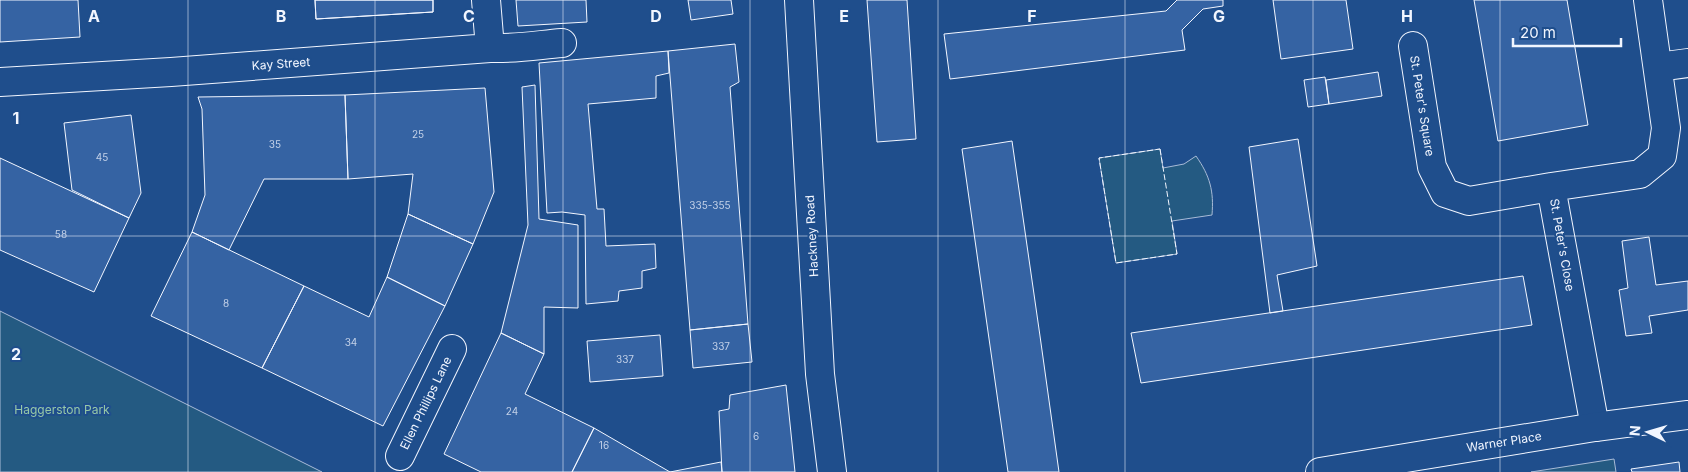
<svg xmlns="http://www.w3.org/2000/svg" width="1688" height="472" font-family="Inter,sans-serif">
<style>
.green{fill:#245a82;stroke:#a8bbd7}
.building{fill:#3563a3;stroke:#f2f6ff}
.lines{fill:none;stroke-linecap:round;stroke-linejoin:round}
.street-casing{stroke:#f2f6ff;stroke-width:30}
.secondary-casing{stroke:#f2f6ff;stroke-width:30}
.primary-casing{stroke:#f2f6ff;stroke-width:30}
.street{stroke:#1f4e8c;stroke-width:28}
.secondary{stroke:#1f4e8c;stroke-width:28}
.primary{stroke:#1f4e8c;stroke-width:28}
.fence{stroke:#f2f6ff;stroke-width:1;stroke-dasharray:6 2.5;stroke-linecap:butt}
.grid{fill:none;stroke:#f2f6ff;stroke-width:1;stroke-opacity:0.55}
.labels{text-anchor:middle;stroke-width:4;stroke-linejoin:round;paint-order:stroke}
.number-label{font-size:10px;fill:#c3d1e8}
.street-label{font-size:12px;fill:#f2f6ff;stroke:#1f4e8c}
.park-label{font-size:12px;fill:#97c8a6;stroke:#1f4e8c}
.grid-label{font-size:16px;text-anchor:middle;font-weight:bold;fill:#f2f6ff;stroke:#1f4e8c;stroke-width:4;stroke-linejoin:round;paint-order:stroke}
</style>
<rect width="100%" height="100%" fill="#1f4e8c"/>
<!-- green -->
<path class="green" d="M 1160,149 L 1163,168 L 1184,164 L 1196,156 C 1210,176 1214,191 1212,215 L 1172,221 L 1177,254 L 1116,263 L 1099,158 Z
M 0,311 L 322,472 L 0,472 Z
M 1614,459 L 1616,472 L 1531,472 Z"/>
<!-- building -->
<path class="building" d="M 0,0 L 78,0 L 80,37 L 0,42 Z
M 315,0 L 433,0 L 433,12 L 316,19 Z
M 315,0 L 433,0 L 433,12 L 316,19 Z
M 516,0 L 586,0 L 587,22 L 518,26 Z
M 688,0 L 731,0 L 733,14 L 691,20 Z
M 867,0 L 907,0 L 916,139 L 877,142 Z
M 1223,0 L 1223,6 L 1203,9 L 1182,30 L 1185,50 L 950,79 L 944,34 L 1166,11 L 1177,0 Z
M 1273,0 L 1346,0 L 1353,49 L 1281,59 Z
M 1474,0 L 1567,0 L 1588,125 L 1498,141 Z
M 735,44 L 739,82 L 730,87 L 748,324 L 690,330 L 668,51 Z
M 668,51 L 669,73 L 656,76 L 656,98 L 588,104 L 597,209 L 604,209 L 606,246 L 655,244 L 656,268 L 642,271 L 642,288 L 619,291 L 618,301 L 586,304 L 585,215 L 562,212 L 547,213 L 539,63 Z
M 1378,72 L 1382,96 L 1329,104 L 1326,80 Z
M 1325,77 L 1329,104 L 1308,107 L 1304,80 Z
M 535,85 L 539,219 L 578,225 L 578,308 L 544,307 L 544,354 L 501,333 L 528,225 L 522,87 Z
M 485,88 L 494,192 L 473,244 L 408,214 L 413,174 L 348,179 L 345,95 Z
M 345,95 L 348,179 L 264,179 L 229,250 L 192,232 L 205,195 L 202,109 L 198,97 Z
M 131,115 L 141,193 L 129,218 L 72,190 L 64,123 Z
M 1298,139 L 1317,266 L 1277,275 L 1283,311 L 1270,313 L 1249,147 Z
M 1012,141 L 1040,336 L 1059,472 L 1008,472 L 962,149 Z
M 0,158 L 129,218 L 94,292 L 0,250 Z
M 408,214 L 473,244 L 445,306 L 387,277 Z
M 192,232 L 304,286 L 262,368 L 151,316 Z
M 1649,237 L 1656,285 L 1688,281 L 1688,310 L 1649,316 L 1652,333 L 1626,336 L 1619,290 L 1628,288 L 1622,241 Z
M 1523,276 L 1532,325 L 1141,383 L 1131,333 Z
M 387,277 L 445,306 L 383,426 L 262,368 L 304,286 L 369,317 Z
M 748,324 L 752,362 L 693,368 L 690,330 Z
M 501,333 L 544,354 L 525,394 L 594,428 L 572,472 L 481,472 L 444,454 Z
M 660,335 L 663,376 L 590,382 L 587,341 Z
M 786,385 L 795,472 L 722,472 L 719,411 L 729,409 L 730,395 Z
M 594,428 L 670,472 L 721,462 L 722,472 L 572,472 Z
M 1679,462 L 1680,472 L 1632,472 L 1631,469 Z"/>
<g class="lines">
<!-- street casing -->
<g class="street-casing">
<path id="street" d="M 486,0 L 490,48
M 1413,46 L 1432,167 L 1445,193 L 1469,201 L 1551,187
M 1658,67 L 1688,63
M 0,82 L 171,72 L 490,48 C 514,49 538,45 562,43
M 1595,427 L 1551,187 L 1640,174 L 1662,156 L 1666,128 L 1648,0
M 400,456 L 452,349"/>
</g>
<!-- secondary casing -->
<g class="secondary-casing">
<path id="secondary" d="M 1320,472 L 1595,427 L 1688,415"/>
</g>
<!-- primary casing -->
<g class="primary-casing">
<path id="primary" d="M 799,0 L 820,374 L 832,472"/>
</g>
<!-- street -->
<use href="#street" class="street"/>
<!-- secondary -->
<use href="#secondary" class="secondary"/>
<!-- primary -->
<use href="#primary" class="primary"/>
<!-- fence -->
<path class="fence" d="M 1160,149 L 1177,254 L 1116,263 L 1099,158 Z"/>
</g>
<!-- grid -->
<path class="grid" d="M 188,0 L 188,472M 375,0 L 375,472M 563,0 L 563,472M 750,0 L 750,472M 938,0 L 938,472M 1125,0 L 1125,472M 1313,0 L 1313,472M 1500,0 L 1500,472M 0,236 L 1688,236"/>
<g class="labels">
<!-- number labels -->
<g class="number-label">
<text x="418" y="138">25</text>
<text x="275" y="148">35</text>
<text x="102" y="161">45</text>
<text x="710" y="209">335-355</text>
<text x="61" y="238">58</text>
<text x="226" y="307">8</text>
<text x="351" y="346">34</text>
<text x="721" y="350">337</text>
<text x="625" y="363">337</text>
<text x="512" y="415">24</text>
<text x="756" y="440">6</text>
<text x="604" y="449">16</text>
</g>
<!-- street labels -->
<g class="street-label">
<text transform="translate(281 64) rotate(-4)" y="4">Kay Street</text>
<text transform="translate(1422 106) rotate(81)" y="4">St. Peter's Square</text>
<text transform="translate(812 236) rotate(-93)" y="4">Hackney Road</text>
<text transform="translate(1562 245) rotate(80)" y="4">St. Peter's Close</text>
<text transform="translate(426 403) rotate(-64)" y="4">Ellen Phillips Lane</text>
<text transform="translate(1504 442) rotate(-9)" y="4">Warner Place</text>
</g>
<!-- park labels -->
<g class="park-label">
<text x="62" y="414">Haggerston Park</text>
</g>
</g>
<g class="grid-label">
<text x="94" y="22">A</text>
<text x="281" y="22">B</text>
<text x="469" y="22">C</text>
<text x="656" y="22">D</text>
<text x="844" y="22">E</text>
<text x="1032" y="22">F</text>
<text x="1219" y="22">G</text>
<text x="1407" y="22">H</text>
<text x="16" y="124">1</text>
<text x="16" y="360">2</text>
</g>
<!-- north arrow -->
<g transform="translate(1648 432) rotate(275)" stroke="#1f4e8c" stroke-width="4" paint-order="stroke">
<path d="M0-4L9 19L0 12L-9 19Z" fill="#f2f6ff"/>
<text y="-8" font-size="14" font-weight="bold" text-anchor="middle" fill="#f2f6ff">N</text>
</g>
<!-- scale -->
<path d="M1513 38v8h108v-8" fill="none" stroke="#f2f6ff" stroke-width="2.5"/>
<text x="1520" y="38" font-size="15" fill="#f2f6ff" stroke="#1f4e8c" stroke-width="4" paint-order="stroke">20 m</text>
</svg>
